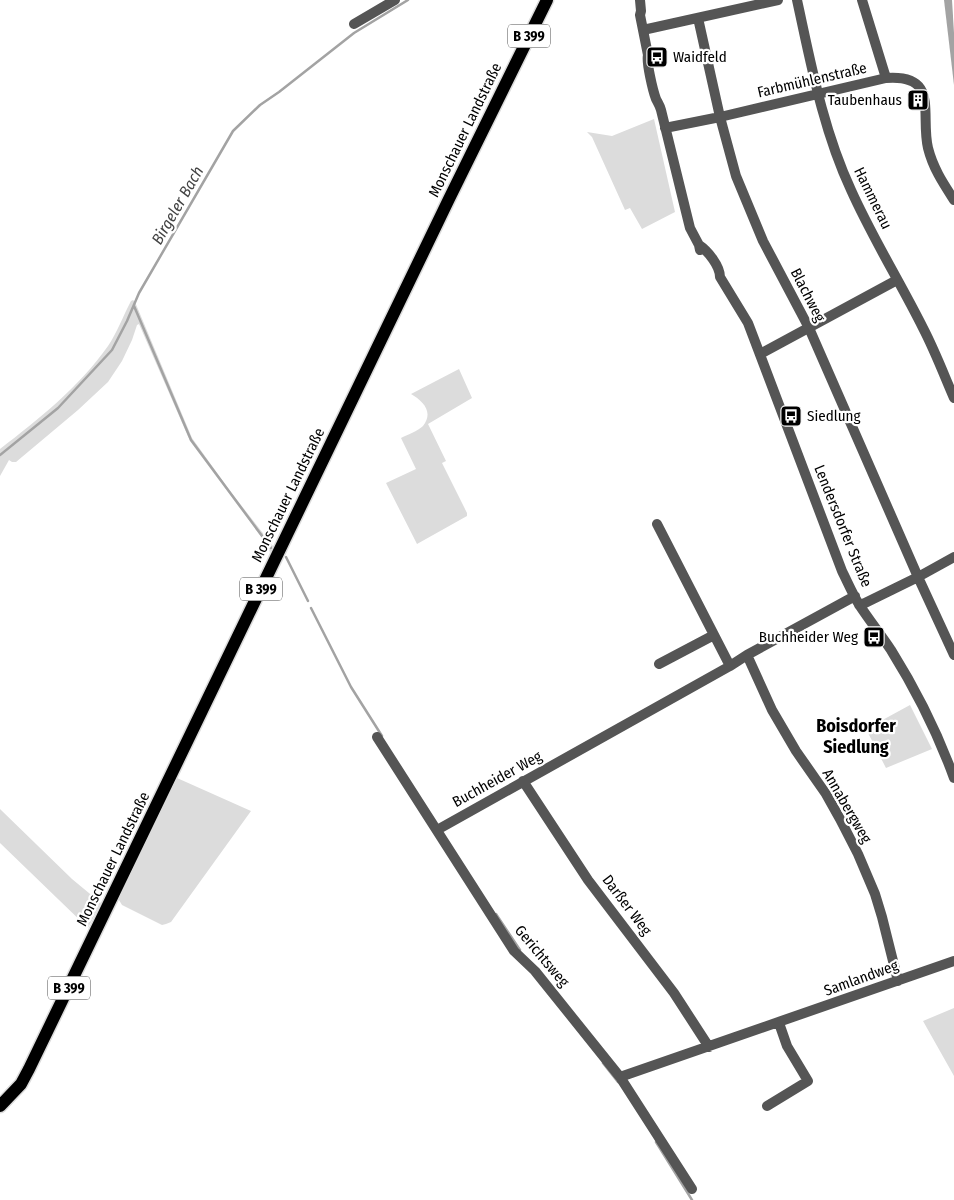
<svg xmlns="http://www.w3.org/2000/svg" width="954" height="1200" font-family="'Fira Sans Condensed',sans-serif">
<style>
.green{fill:#dcdcdc}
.water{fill:#a3a3a3}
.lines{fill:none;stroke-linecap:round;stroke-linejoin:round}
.stream{stroke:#a3a3a3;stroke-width:2.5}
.major-casing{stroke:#dbdbdb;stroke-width:15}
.minor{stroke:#555;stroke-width:10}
.major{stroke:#000;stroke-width:12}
.labels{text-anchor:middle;stroke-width:4.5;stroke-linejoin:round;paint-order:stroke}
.shield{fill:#fff;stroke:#4c4c4c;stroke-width:1}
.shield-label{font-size:14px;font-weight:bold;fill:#000}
.poi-label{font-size:15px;fill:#000;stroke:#fff;text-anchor:start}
.street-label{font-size:15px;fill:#000;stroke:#fff}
.water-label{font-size:16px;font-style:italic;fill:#444;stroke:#fff}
.quarter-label{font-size:18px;font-weight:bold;fill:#000;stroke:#fff}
</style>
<rect width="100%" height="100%" fill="#fff"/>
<!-- green -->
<path class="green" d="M 654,119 L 675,212 L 642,229 L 630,208 L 625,210 L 592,137 L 587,132 L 612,136 Z
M 133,300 L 135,302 L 192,438 L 230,491 L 273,546 L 270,553 L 268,546 L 190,441 L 139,324 L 137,325 L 132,340 L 122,361 L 108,382 L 78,410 L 16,462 L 12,462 L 9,460 L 0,476 L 0,449 C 39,419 79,387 108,346 C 117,333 123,316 131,301 Z
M 459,369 L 472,398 L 428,424 L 446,461 L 442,463 L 467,513 L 467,516 L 417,544 L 386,483 L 416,469 L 401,438 C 407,435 418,431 423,426 C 434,412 423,401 411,394 Z
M 910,705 L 932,749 L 886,768 L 866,729 Z
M 177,778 L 251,811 L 171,922 L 166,924 L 162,925 L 122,905 L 119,900 L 118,895 Z
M 0,809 L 72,879 L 101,903 L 88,928 L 0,843 Z
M 954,1008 L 954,1076 L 923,1021 Z"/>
<!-- water -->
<path class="water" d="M 944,0 L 952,0 L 954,33 L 954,85 Z"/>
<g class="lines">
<!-- stream -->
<path class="stream" d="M 134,306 L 191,440 L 271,548
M 0,455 L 58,408 L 112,350 L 127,321 L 139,293 L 233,131 L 260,105 L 279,92 L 354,33 L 408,0
M 286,557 L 308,601
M 311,608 L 351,687 L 382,736
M 496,914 L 520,950
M 603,1063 L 618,1082
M 656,1142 L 692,1200"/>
<!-- major casing -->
<g class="major-casing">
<path id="major" d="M 0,1106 L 21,1084 L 29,1069 L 449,199 L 547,0"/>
</g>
<!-- minor -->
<path class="minor" d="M 640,0 L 641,11 L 640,15 L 648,55 C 646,62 653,91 656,99 C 658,103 660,106 661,110 L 690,228 L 699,245 L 700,250
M 797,0 C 811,64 823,130 851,190 C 872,237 900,282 923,328 C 935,351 944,375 954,398
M 862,0 L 886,78
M 698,18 L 720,117 L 736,176 L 763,241 L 809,328 L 918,577 L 954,655
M 354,24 L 395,0
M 643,30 L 778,0
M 665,128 L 720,117 L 886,78 C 940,74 920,114 928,148 C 933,168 943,183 954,200
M 699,245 C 708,251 720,266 720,277 L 748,323 L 842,571 C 848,583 853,595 860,606 C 870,621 881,635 891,650 C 916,690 938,734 954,778
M 760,354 L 897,280
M 657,524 L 730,666
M 859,605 L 865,603 L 918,577 L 954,557
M 747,655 L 772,710 L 796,751 L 826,794 L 840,819 L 858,854 L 875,894 L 882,917 L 898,981
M 659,664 L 714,635
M 377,737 L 514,951 L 535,971 L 620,1077 L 692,1189
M 523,781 L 588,880 L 674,993 L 709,1047
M 437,830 L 730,666 L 747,655 L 855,596
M 620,1077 L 954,961
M 767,1106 L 808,1081 L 787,1046 L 779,1023"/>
<!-- major -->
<use href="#major" class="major"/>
</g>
<!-- icons -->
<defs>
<g id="bus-square" transform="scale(1.125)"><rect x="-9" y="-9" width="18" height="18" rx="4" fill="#000" stroke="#fff"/><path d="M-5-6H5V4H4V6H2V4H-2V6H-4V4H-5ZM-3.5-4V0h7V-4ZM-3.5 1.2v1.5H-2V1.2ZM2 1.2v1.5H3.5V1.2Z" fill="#fff"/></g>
<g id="building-square" transform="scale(1.125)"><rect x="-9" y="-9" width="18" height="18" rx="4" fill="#000" stroke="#fff"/><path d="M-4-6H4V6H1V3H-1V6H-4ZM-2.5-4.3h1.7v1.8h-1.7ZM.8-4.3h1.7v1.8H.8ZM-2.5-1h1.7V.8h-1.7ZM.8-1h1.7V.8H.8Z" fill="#fff"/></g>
</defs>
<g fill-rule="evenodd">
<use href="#bus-square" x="657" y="57"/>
<use href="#building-square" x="918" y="100"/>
<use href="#bus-square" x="791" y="416"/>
<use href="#bus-square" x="874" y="637"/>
</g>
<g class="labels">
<!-- shield labels -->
<g class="shield">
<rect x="508" y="24.5" width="42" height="23" rx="4"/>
<rect x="240" y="577.5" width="42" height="23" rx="4"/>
<rect x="48" y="976.5" width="42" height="23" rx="4"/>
</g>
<g class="shield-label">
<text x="529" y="41">B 399</text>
<text x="261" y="594">B 399</text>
<text x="69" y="993">B 399</text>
</g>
<!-- poi labels -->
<g class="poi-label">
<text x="673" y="62">Waidfeld</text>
<text x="902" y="105" text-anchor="end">Taubenhaus</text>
<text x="807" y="421">Siedlung</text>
<text x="858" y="642" text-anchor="end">Buchheider Weg</text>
</g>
<!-- street labels -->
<g class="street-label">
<text transform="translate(812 80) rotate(-13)" y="5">Farbmühlenstraße</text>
<text transform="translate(465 130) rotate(-64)" y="5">Monschauer Landstraße</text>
<text transform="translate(873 198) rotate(64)" y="5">Hammerau</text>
<text transform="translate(808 295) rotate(63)" y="5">Blachweg</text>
<text transform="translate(288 495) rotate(-64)" y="5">Monschauer Landstraße</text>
<text transform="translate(843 526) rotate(68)" y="5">Lendersdorfer Straße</text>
<text transform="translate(497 779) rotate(-29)" y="5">Buchheider Weg</text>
<text transform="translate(847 806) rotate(60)" y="5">Annabergweg</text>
<text transform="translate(113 859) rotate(-64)" y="5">Monschauer Landstraße</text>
<text transform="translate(627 905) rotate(53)" y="5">Darßer Weg</text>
<text transform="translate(542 956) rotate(50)" y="5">Gerichtsweg</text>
<text transform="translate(861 978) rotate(-20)" y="5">Samlandweg</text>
</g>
<!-- water labels -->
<g class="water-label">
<text transform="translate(177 205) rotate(-60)" y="6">Birgeler Bach</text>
</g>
<!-- quarter labels -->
<g class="quarter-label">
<text x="856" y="732">Boisdorfer<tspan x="856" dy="21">Siedlung</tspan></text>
</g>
</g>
</svg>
